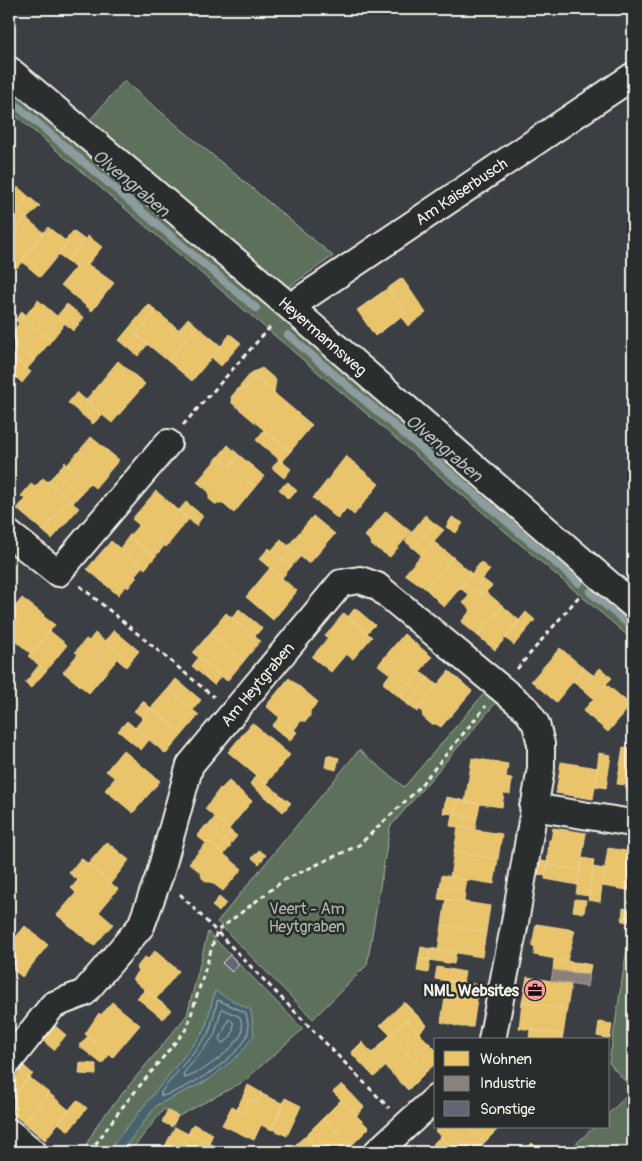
<svg xmlns="http://www.w3.org/2000/svg" width="642" height="1161" font-family="Pangolin,sans-serif">
<style>
.green{fill:#5c705b;stroke:#a8b0a2}
.water{fill:#4a646e;stroke:#8e9c9f}
.homes{fill:#e9c46a;stroke:#ecd290}
.industry{fill:#8a817c;stroke:#aaa39c}
.lines{fill:none;stroke-linecap:round;stroke-linejoin:round}
.shore{stroke:#b0b9b7;stroke-width:1}
.stream{stroke:#8e9c9f;stroke-width:8}
.building{fill:#646675;stroke:#f4f1e8}
.minor-casing{stroke:#f4f1e8;stroke-width:30}
.path{stroke:#f4f1e8;stroke-width:3;stroke-dasharray:5 4;stroke-linecap:butt}
.minor{stroke:#2a2d2e;stroke-width:26}
.labels{text-anchor:middle;stroke-width:5;stroke-linejoin:round;paint-order:stroke}
.street-label{font-size:16px;fill:#f4f1e8;stroke:#2a2d2e}
.park-label{font-size:16px;fill:#b0b7a9;stroke:#2a2d2e}
.poi-label{font-size:16px;font-weight:bold;fill:#f4f1e8;stroke:#2a2d2e;text-anchor:end}
.water-label{font-size:18px;font-style:italic;fill:#b0b9b7;stroke:#2a2d2e}
</style>
<rect width="100%" height="100%" fill="#3b3e43"/>
<filter id="ink" filterUnits="userSpaceOnUse"><feTurbulence type="fractalNoise" baseFrequency=".02" numOctaves="2"/><feDisplacementMap in="SourceGraphic" scale="10" xChannelSelector="R" yChannelSelector="G"/><feConvolveMatrix kernelMatrix="1 2 1 2 8 2 1 2 1" color-interpolation-filters="sRGB"/></filter>
<g filter="url(#ink)">
<!-- green -->
<path class="green" d="M 124,81 L 333,256 L 289,287 L 89,121 Z
M 9,85 L 275,307 L 633,617 L 633,640 L 9,110 Z
M 488,689 L 499,699 L 390,827 L 367,965 L 313,1019 L 217,922 L 359,750 L 404,787 Z
M 631,923 L 633,923 L 633,1152 L 567,1152 L 594,1127 L 608,1127 L 608,1114 L 633,1090 L 609,1063 Z
M 208,932 L 303,1029 L 243,1082 L 179,1116 L 164,1109 L 130,1152 L 121,1152 L 157,1105 L 210,1079 L 215,991 L 205,1030 L 107,1152 L 82,1152 L 99,1122 L 187,1015 Z"/>
<!-- water -->
<path class="water" d="M 215,991 L 251,1010 L 254,1035 L 241,1053 L 210,1079 L 157,1105 L 121,1152 L 107,1152 L 205,1030 Z"/>
<!-- homes -->
<path class="homes" d="M 18,187 L 28,196 L 9,220 L 9,199 Z
M 28,196 L 40,206 L 16,229 L 9,223 L 9,220 Z
M 25,217 L 44,233 L 17,268 L 9,261 L 9,237 Z
M 48,227 L 68,243 L 40,277 L 21,261 Z
M 73,231 L 85,240 L 67,261 L 58,254 L 68,243 L 65,241 Z
M 88,236 L 102,247 L 88,264 L 82,260 L 75,268 L 67,261 Z
M 82,260 L 114,283 L 92,311 L 61,285 Z
M 402,278 L 426,313 L 408,326 L 401,317 L 406,313 L 388,288 Z
M 388,288 L 406,313 L 375,336 L 357,310 Z
M 38,300 L 65,323 L 51,341 L 19,315 L 22,311 L 26,315 Z
M 67,304 L 84,318 L 73,331 L 57,316 Z
M 149,304 L 156,311 L 137,334 L 129,328 Z
M 156,311 L 188,337 L 168,361 L 136,335 Z
M 19,315 L 51,341 L 35,360 L 9,338 L 19,323 L 15,320 Z
M 188,318 L 197,326 L 188,337 L 179,329 Z
M 197,326 L 221,346 L 192,381 L 168,361 Z
M 129,328 L 148,344 L 138,356 L 119,340 Z
M 230,334 L 241,343 L 221,366 L 212,358 Z
M 13,342 L 35,360 L 27,369 L 9,354 L 9,347 Z
M 9,354 L 31,372 L 22,383 L 9,370 Z
M 118,361 L 145,384 L 112,423 L 85,401 Z
M 262,368 L 276,380 L 274,393 L 255,377 L 245,389 L 237,390 L 251,373 Z
M 9,370 L 17,377 L 9,388 Z
M 255,377 L 312,425 L 290,452 L 232,403 L 231,397 L 237,390 L 245,389 Z
M 77,392 L 102,415 L 93,424 L 68,403 Z
M 264,430 L 290,452 L 282,462 L 256,440 Z
M 91,437 L 119,460 L 95,488 L 67,465 Z
M 228,445 L 239,455 L 230,466 L 218,457 Z
M 239,455 L 264,476 L 255,487 L 230,466 Z
M 346,456 L 379,484 L 354,515 L 322,487 Z
M 218,457 L 255,487 L 234,513 L 223,504 L 215,504 L 209,499 L 209,492 L 197,482 Z
M 279,459 L 291,469 L 284,478 L 272,468 Z
M 65,462 L 89,484 L 80,495 L 55,474 Z
M 55,474 L 80,495 L 73,503 L 47,482 Z
M 43,478 L 69,500 L 43,531 L 17,509 L 25,499 L 21,496 L 31,484 L 35,487 Z
M 288,482 L 297,491 L 288,499 L 279,489 Z
M 322,487 L 346,509 L 338,519 L 313,498 Z
M 156,491 L 189,519 L 166,547 L 132,519 Z
M 69,500 L 79,508 L 52,539 L 43,531 Z
M 186,502 L 203,516 L 196,526 L 179,510 Z
M 386,511 L 411,532 L 390,557 L 371,545 L 372,543 L 365,536 Z
M 425,515 L 434,523 L 413,548 L 405,541 Z
M 313,516 L 335,534 L 309,564 L 288,546 Z
M 452,517 L 463,523 L 456,533 L 446,527 Z
M 434,523 L 444,530 L 421,555 L 413,548 Z
M 139,525 L 164,546 L 155,557 L 129,536 Z
M 129,536 L 155,557 L 145,569 L 120,548 Z
M 281,539 L 300,557 L 291,567 L 272,550 Z
M 111,541 L 142,567 L 135,575 L 137,577 L 128,588 L 126,586 L 118,595 L 87,569 Z
M 433,541 L 453,557 L 426,589 L 405,574 Z
M 269,548 L 291,567 L 282,578 L 259,559 Z
M 453,557 L 472,574 L 444,607 L 426,589 Z
M 481,562 L 490,570 L 469,595 L 460,588 Z
M 270,568 L 297,591 L 273,620 L 246,597 Z
M 483,579 L 492,586 L 483,595 L 475,588 Z
M 475,588 L 483,595 L 471,610 L 463,603 Z
M 486,592 L 503,606 L 478,636 L 461,622 Z
M 22,598 L 44,615 L 43,616 L 55,625 L 31,654 L 9,635 L 9,614 Z
M 503,606 L 520,621 L 495,650 L 478,636 Z
M 355,608 L 375,625 L 367,633 L 348,617 Z
M 239,609 L 262,628 L 255,636 L 232,618 Z
M 526,612 L 535,620 L 514,645 L 505,638 Z
M 226,613 L 260,641 L 244,661 L 210,633 Z
M 344,613 L 372,637 L 353,659 L 346,654 L 331,672 L 312,657 L 328,638 L 325,636 Z
M 114,630 L 139,651 L 126,667 L 118,660 L 121,655 L 105,641 Z
M 50,631 L 67,645 L 46,671 L 28,656 Z
M 95,633 L 121,655 L 89,693 L 63,672 L 78,654 L 75,652 L 86,639 L 89,641 Z
M 210,633 L 244,661 L 227,681 L 193,653 Z
M 404,634 L 432,657 L 399,697 L 383,683 L 390,674 L 378,665 Z
M 560,648 L 584,668 L 556,702 L 531,681 Z
M 199,657 L 221,676 L 214,685 L 192,666 Z
M 39,665 L 46,671 L 31,688 L 25,683 Z
M 584,668 L 593,675 L 582,688 L 573,681 Z
M 600,668 L 612,678 L 593,698 L 582,688 Z
M 449,671 L 472,691 L 441,727 L 436,724 L 431,724 L 423,717 L 422,712 L 418,708 Z
M 420,672 L 429,678 L 407,704 L 399,697 Z
M 289,678 L 318,702 L 310,711 L 310,716 L 306,721 L 301,721 L 294,730 L 266,706 Z
M 429,678 L 437,685 L 417,712 L 407,704 Z
M 176,679 L 201,700 L 193,710 L 168,689 Z
M 606,684 L 631,705 L 608,732 L 583,711 Z
M 168,689 L 199,715 L 183,734 L 151,708 Z
M 143,701 L 151,708 L 143,718 L 134,711 Z
M 151,708 L 183,734 L 166,754 L 135,728 Z
M 279,718 L 297,732 L 290,741 L 272,726 Z
M 127,721 L 149,740 L 141,750 L 118,731 Z
M 252,723 L 290,755 L 266,784 L 228,752 Z
M 633,746 L 633,790 L 626,789 L 626,785 L 617,784 L 623,747 L 631,748 Z
M 123,750 L 160,781 L 133,813 L 105,790 L 115,778 L 106,771 Z
M 599,753 L 611,755 L 606,788 L 595,786 Z
M 327,755 L 339,758 L 336,770 L 325,767 Z
M 472,758 L 508,764 L 506,778 L 512,779 L 510,794 L 504,793 L 502,807 L 465,802 Z
M 561,762 L 598,768 L 593,799 L 556,793 Z
M 256,775 L 282,796 L 275,805 L 250,784 Z
M 229,781 L 252,801 L 229,829 L 205,809 L 220,788 L 221,789 Z
M 282,796 L 291,803 L 283,812 L 275,805 Z
M 446,797 L 457,799 L 454,814 L 443,813 Z
M 457,799 L 480,804 L 477,818 L 454,814 Z
M 452,814 L 477,818 L 475,829 L 450,826 Z
M 215,817 L 232,832 L 224,840 L 208,826 Z
M 206,825 L 231,846 L 224,854 L 208,841 L 206,843 L 197,836 Z
M 458,827 L 502,834 L 498,859 L 454,852 Z
M 553,828 L 586,833 L 580,870 L 547,865 L 549,840 L 551,840 Z
M 232,832 L 237,836 L 230,845 L 224,840 Z
M 208,841 L 242,869 L 223,891 L 211,882 L 207,882 L 202,878 L 201,873 L 189,863 Z
M 107,842 L 129,860 L 111,883 L 88,864 Z
M 608,848 L 633,852 L 627,890 L 602,886 Z
M 259,850 L 266,855 L 259,864 L 252,858 Z
M 454,852 L 498,859 L 494,884 L 450,877 Z
M 633,852 L 633,891 L 627,890 Z
M 81,858 L 118,889 L 99,912 L 113,924 L 94,946 L 57,915 L 76,893 L 71,888 L 78,880 L 69,873 Z
M 582,858 L 594,860 L 589,896 L 576,894 Z
M 534,860 L 548,862 L 545,876 L 533,873 Z
M 547,865 L 580,870 L 578,885 L 545,879 Z
M 593,867 L 604,869 L 600,902 L 588,900 Z
M 442,875 L 467,880 L 465,891 L 440,887 Z
M 440,887 L 465,891 L 464,902 L 438,899 Z
M 219,897 L 226,903 L 219,912 L 212,906 Z
M 446,899 L 490,906 L 486,932 L 442,925 Z
M 575,899 L 586,900 L 584,913 L 573,911 Z
M 623,908 L 633,910 L 630,922 L 622,921 Z
M 536,924 L 575,930 L 567,961 L 534,955 L 535,947 L 532,946 Z
M 442,925 L 486,932 L 482,957 L 438,950 Z
M 25,926 L 48,945 L 22,977 L 9,966 L 9,945 Z
M 421,947 L 430,949 L 429,960 L 419,958 Z
M 430,948 L 456,953 L 454,964 L 429,960 Z
M 155,951 L 179,971 L 156,999 L 132,979 L 139,971 L 136,968 L 145,957 L 148,959 Z
M 419,958 L 430,960 L 428,973 L 417,971 Z
M 554,959 L 573,962 L 571,973 L 553,970 Z
M 573,962 L 582,963 L 581,974 L 571,973 Z
M 582,963 L 591,965 L 589,975 L 581,974 Z
M 437,967 L 465,972 L 463,983 L 435,979 Z
M 527,977 L 571,984 L 567,1009 L 522,1002 Z
M 448,980 L 479,985 L 473,1027 L 461,1027 L 441,1022 Z
M 145,990 L 171,1010 L 163,1019 L 137,998 Z
M 112,1002 L 140,1025 L 113,1057 L 85,1034 L 99,1013 L 101,1015 Z
M 404,1002 L 427,1025 L 419,1033 L 406,1020 L 390,1035 L 380,1025 Z
M 522,1002 L 567,1009 L 563,1035 L 519,1028 Z
M 406,1020 L 436,1050 L 436,1063 L 426,1072 L 390,1035 Z
M 599,1022 L 612,1024 L 610,1039 L 597,1036 Z
M 53,1024 L 66,1035 L 54,1050 L 41,1039 Z
M 530,1029 L 563,1035 L 562,1040 L 529,1040 Z
M 390,1035 L 426,1072 L 408,1090 L 372,1053 Z
M 88,1036 L 110,1054 L 102,1064 L 79,1046 Z
M 362,1042 L 385,1067 L 374,1077 L 351,1053 Z
M 80,1063 L 96,1064 L 96,1075 L 79,1074 Z
M 24,1066 L 33,1074 L 12,1098 L 9,1096 L 9,1085 Z
M 29,1077 L 49,1093 L 24,1123 L 9,1111 L 9,1102 Z
M 342,1084 L 364,1107 L 357,1115 L 333,1092 Z
M 248,1085 L 262,1093 L 256,1103 L 249,1099 L 243,1112 L 237,1109 Z
M 49,1093 L 69,1110 L 45,1140 L 24,1123 Z
M 262,1094 L 284,1104 L 272,1130 L 261,1125 L 254,1140 L 222,1125 L 232,1106 L 243,1112 L 249,1099 L 256,1103 Z
M 285,1098 L 301,1106 L 287,1136 L 272,1129 Z
M 77,1100 L 87,1108 L 69,1131 L 58,1123 Z
M 341,1100 L 369,1128 L 351,1146 L 323,1118 Z
M 167,1111 L 178,1116 L 172,1127 L 162,1122 Z
M 323,1118 L 351,1146 L 345,1152 L 321,1152 L 305,1136 Z
M 193,1124 L 213,1134 L 209,1143 L 188,1134 Z
M 175,1127 L 188,1134 L 179,1152 L 168,1152 L 163,1150 Z
M 439,1127 L 469,1127 L 484,1143 L 474,1152 L 457,1152 L 435,1131 Z
M 469,1127 L 500,1127 L 484,1143 Z
M 188,1134 L 209,1143 L 227,1152 L 179,1152 Z
M 305,1136 L 320,1151 L 318,1152 L 298,1152 L 293,1147 Z
M 441,1136 L 457,1152 L 441,1152 L 433,1144 Z
M 532,1143 L 542,1152 L 525,1150 Z"/>
<!-- industry -->
<path class="industry" d="M 553,970 L 589,975 L 587,987 L 551,981 Z"/>
<g class="lines">
<!-- shore -->
<path class="shore" d="M 218,1000 L 246,1013 C 247,1018 249,1027 248,1032 C 245,1055 182,1093 161,1096 L 161,1092 L 209,1033 Z
M 222,1009 L 240,1017 C 241,1021 243,1028 242,1032 C 237,1048 199,1075 184,1078 L 183,1074 L 214,1036 Z
M 229,1019 L 233,1022 C 235,1031 231,1040 222,1043 L 220,1040 Z"/>
<!-- stream -->
<path class="stream" d="M 9,99 L 256,308
M 288,335 L 579,583
M 590,592 L 633,628"/>
</g>
<!-- building -->
<path class="building" d="M 230,955 L 239,964 L 232,972 L 222,963 Z"/>
<g class="lines">
<!-- minor casing -->
<g class="minor-casing">
<path id="minor" d="M 9,70 L 290,307 L 633,605
M 290,307 L 633,76
M 9,534 L 58,573 L 168,443
M 533,807 L 626,822
M 9,1061 L 53,1005 L 84,993 L 141,926 L 160,874 L 190,765 L 341,583 L 360,580 L 377,586 L 526,709 L 536,724 L 541,744 L 541,768 L 515,922 L 492,1040
M 9,1132 L 33,1152
M 377,1152 L 436,1098"/>
</g>
<!-- path -->
<path class="path" d="M 183,425 L 272,325
M 80,586 L 214,697
M 517,669 L 581,594
M 180,894 L 389,1108
M 90,1152 L 120,1110 L 187,1028 L 217,931 L 284,880 L 359,845 L 415,792 L 486,706"/>
<!-- minor -->
<use href="#minor" class="minor"/>
</g>
</g>
<!-- icons -->
<defs>
<g id="office-disc" transform="scale(1.125)"><circle r="9.5" fill="#ff9aa2" stroke="#2a2d2e"/><path d="M-6-3h4V-5.5h4V-3h4V5H-6ZM-1-4.5V-3h2v-1.5ZM-6 0V1H6V0Z" fill="#111"/></g>
</defs>
<g fill-rule="evenodd">
<use href="#office-disc" x="535" y="990"/>
</g>
<g class="labels">
<!-- street labels -->
<g class="street-label">
<text transform="translate(461 191) rotate(-34)" y="6">Am Kaiserbusch</text>
<text transform="translate(323 336) rotate(41)" y="6">Heyermannsweg</text>
<text transform="translate(257 684) rotate(-50)" y="6">Am Heytgraben</text>
</g>
<!-- park labels -->
<g class="park-label">
<text x="307" y="914">Veert - Am<tspan x="307" dy="18">Heytgraben</tspan></text>
</g>
<!-- poi labels -->
<g class="poi-label">
<text x="519" y="996">NML Websites</text>
</g>
<!-- water labels -->
<g class="water-label">
<text transform="translate(131 183) rotate(40)" y="6">Olvengraben</text>
<text transform="translate(444 448) rotate(40)" y="6">Olvengraben</text>
</g>
</g>
<!-- margin -->
<rect width="642" height="1161" fill="none" stroke="#2a2d2e" stroke-width="30"/>
<rect x="15" y="15" width="612" height="1131" fill="none" stroke="#f4f1e8" stroke-width="2" filter="url(#ink)"/>
<!-- legend -->
<rect x="434" y="1038" width="175" height="90" fill="#2a2d2e" stroke="#7b7b78"/>
<rect x="444" y="1051" width="25" height="15" fill="#e9c46a" stroke="#7b7b78"/>
<text x="480" y="1064" font-size="15" fill="#f4f1e8">Wohnen</text>
<rect x="444" y="1076" width="25" height="15" fill="#8a817c" stroke="#7b7b78"/>
<text x="480" y="1088" font-size="15" fill="#f4f1e8">Industrie</text>
<rect x="444" y="1101" width="25" height="15" fill="#646675" stroke="#7b7b78"/>
<text x="480" y="1114" font-size="15" fill="#f4f1e8">Sonstige</text>
</svg>
